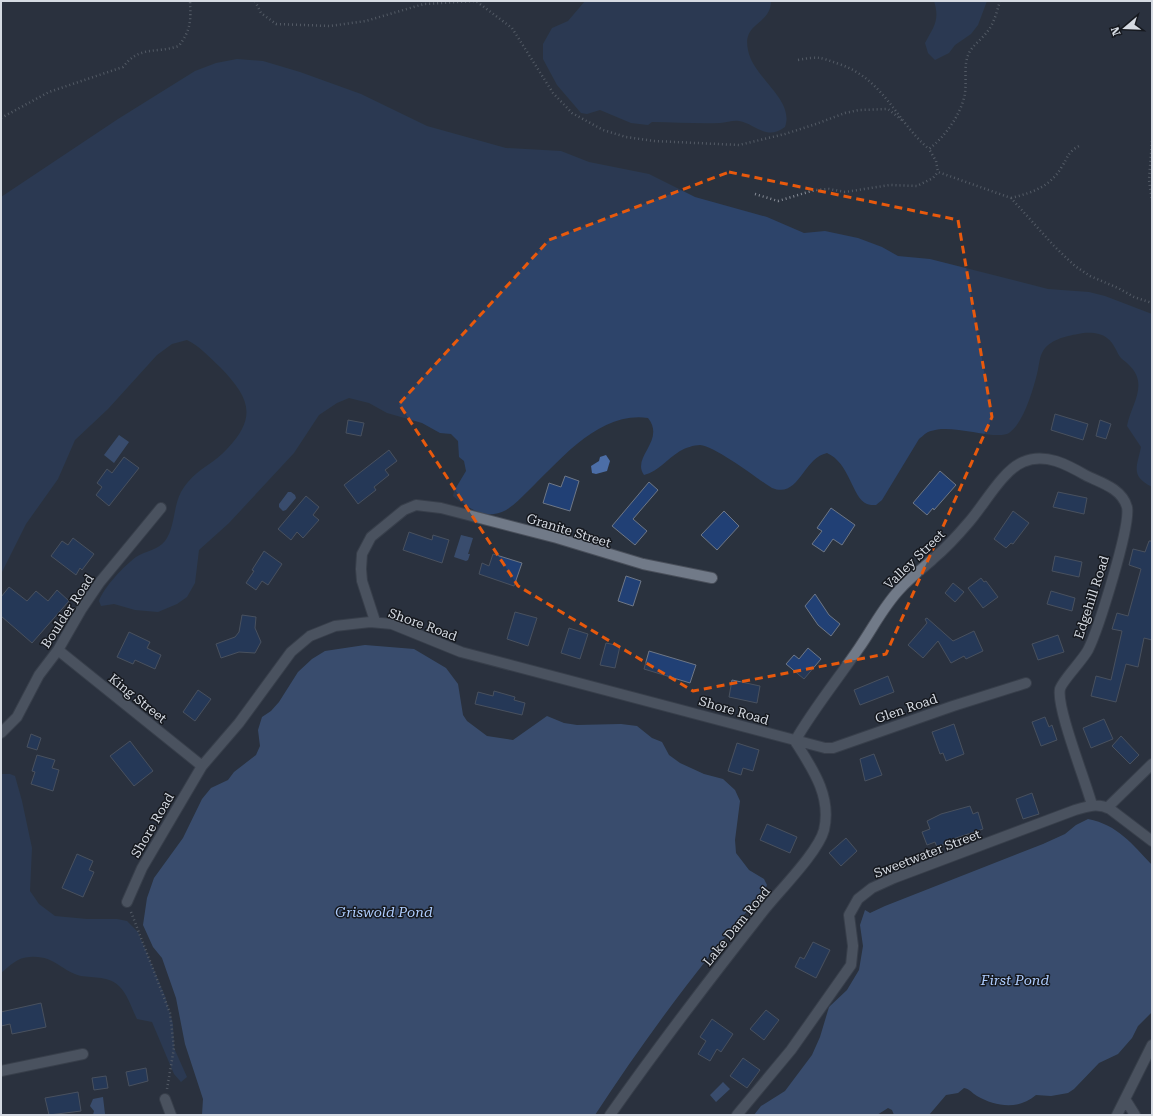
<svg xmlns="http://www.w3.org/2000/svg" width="1153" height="1116" font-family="'Roboto Serif',serif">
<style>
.green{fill:#2d446a}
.water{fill:#4c6ea7}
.building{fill:#214075;stroke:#6e7786}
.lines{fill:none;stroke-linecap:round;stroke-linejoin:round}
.street-casing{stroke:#494f5a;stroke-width:12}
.path{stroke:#868c96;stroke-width:2.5;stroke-dasharray:1 3;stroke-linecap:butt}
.street{stroke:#717a88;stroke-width:10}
.marked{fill:none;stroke:#e8590c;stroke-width:3;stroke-dasharray:8 5;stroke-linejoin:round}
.labels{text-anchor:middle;stroke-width:3;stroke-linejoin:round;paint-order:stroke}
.street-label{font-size:13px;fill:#d5dae2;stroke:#16191f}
.water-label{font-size:14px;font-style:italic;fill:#aeccfd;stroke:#16191f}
</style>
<rect width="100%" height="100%" fill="#2a323e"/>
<!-- green -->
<path class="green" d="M 585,1 L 771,1 C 771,25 742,22 748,50 C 753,78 795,99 785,127 C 766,141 756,124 739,121 C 733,120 726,123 720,123 C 697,124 675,122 652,122 L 648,125 L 631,123 L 600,110 L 587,114 L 581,113 L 557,85 L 543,59 L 543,44 L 552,28 L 568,21 Z
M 934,1 L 987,1 L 978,25 L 971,34 L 955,45 L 949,53 L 935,60 L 928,53 L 925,43 C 934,26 940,20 934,1 Z
M 237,59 L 263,61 L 300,72 L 361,94 L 427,126 L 506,148 L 561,151 L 589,162 L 649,174 L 695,197 L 767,217 L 804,233 L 825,231 L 858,238 L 882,247 L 898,256 L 930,259 L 1048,289 L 1089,292 L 1105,296 L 1152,314 L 1152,487 C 1130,476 1137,467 1141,447 L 1127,426 C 1131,404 1150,384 1128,364 C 1126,362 1123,360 1121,358 C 1116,352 1115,344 1107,338 C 1100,332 1087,332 1078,334 C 1066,336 1048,340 1042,353 C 1039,359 1039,367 1037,374 C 1033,390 1023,424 1009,433 C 996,441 952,423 931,431 C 926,432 923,436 919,439 L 882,500 L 876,505 C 873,505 869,505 867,504 C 852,498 850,463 827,453 C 803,458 799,499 772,488 C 756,478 717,447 700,445 C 694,445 685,448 680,451 C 667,459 659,471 644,475 C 631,457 666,441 648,418 C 598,411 559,462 527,492 C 518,501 507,513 494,514 C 479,516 464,505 453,496 L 454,491 L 466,471 L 464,461 L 459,457 L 458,441 L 451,434 L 440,433 L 422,423 L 387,413 L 369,403 L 349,398 L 337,403 L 319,415 L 294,453 L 229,523 L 199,550 L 195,583 L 187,597 L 177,604 L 158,612 L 135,610 L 114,604 L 101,606 L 99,601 C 104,587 124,566 136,557 C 145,551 158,550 165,541 C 175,528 173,507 181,492 C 183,489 185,485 188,482 C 198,469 216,462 227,449 C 259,416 248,396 220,367 C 209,357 201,347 187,340 L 172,344 L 157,355 L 108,409 L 75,440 L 58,479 L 26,524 L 1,574 L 1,197 L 118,119 L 195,71 L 216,63 Z
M 1,774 L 10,774 L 15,776 L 22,801 L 32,848 L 30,891 L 39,904 L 55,916 L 87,919 L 117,919 L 127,921 L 138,932 L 165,996 L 173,1024 L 174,1048 L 187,1077 L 181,1082 L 174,1074 L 152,1022 L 137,1019 C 132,1009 127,993 119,986 C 109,976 94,978 81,976 C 61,971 54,955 30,957 C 17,957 10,966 1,973 Z"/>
<!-- water -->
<path class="water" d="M 119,435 L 129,442 L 114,463 L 104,455 Z
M 606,455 L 610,461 L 607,471 L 596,474 L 592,473 L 591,466 L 599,461 L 600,457 Z
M 288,492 L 291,492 L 295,495 L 296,498 L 286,510 L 283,511 L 279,507 L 279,504 Z
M 461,535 L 473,538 L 468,554 L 470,554 L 468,560 L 466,561 L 454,557 Z
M 365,645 L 414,649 L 446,668 L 458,684 L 463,715 L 467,721 L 487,736 L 513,740 L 547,716 L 564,723 L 577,725 L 621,724 L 637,726 L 652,738 L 662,742 L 669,755 L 680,763 L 704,774 L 723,779 L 735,790 L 740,801 L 735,840 L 736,853 L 749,870 L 764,879 L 767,885 L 764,892 C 702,961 646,1037 595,1115 L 202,1115 L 203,1099 L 185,1044 L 176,998 L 162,958 L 153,947 L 143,925 L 147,898 L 154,878 L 183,838 L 202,799 L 211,788 L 228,780 L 234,772 L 256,755 L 260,746 L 258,730 L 262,717 L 271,711 L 279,702 L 298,672 L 312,659 L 325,651 Z
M 1088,819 C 1118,825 1132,844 1152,865 L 1152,1012 L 1138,1026 L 1132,1038 L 1118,1054 L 1099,1063 L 1074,1089 L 1068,1093 L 1051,1096 L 1036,1095 C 1019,1110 996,1107 977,1096 C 972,1093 970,1089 964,1088 L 958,1093 L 946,1095 L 929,1115 L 894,1115 L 892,1110 L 888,1108 L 877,1115 L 754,1115 L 761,1106 L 785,1091 L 812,1055 L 820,1037 L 829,1007 L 847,990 L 859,970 L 863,946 L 860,925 L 865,910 L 870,913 L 885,906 L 1043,844 L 1065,834 L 1076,825 Z
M 723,1082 L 730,1089 L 716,1102 L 710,1095 Z
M 103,1097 L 105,1114 L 93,1115 L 94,1111 L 90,1106 L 93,1099 Z"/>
<!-- building -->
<path class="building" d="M 1055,414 L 1088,424 L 1083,440 L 1051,430 Z
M 348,420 L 364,423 L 361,436 L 346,433 Z
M 1100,420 L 1111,424 L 1106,439 L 1096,436 Z
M 389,450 L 397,461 L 385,470 L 389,475 L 374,487 L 376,490 L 358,504 L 344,485 Z
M 124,457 L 139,468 L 109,506 L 96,495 L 102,487 L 97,483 L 107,469 L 112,473 Z
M 940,471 L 956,485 L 934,510 L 933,508 L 927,515 L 913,503 Z
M 565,476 L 579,481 L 570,511 L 543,503 L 549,483 L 561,487 Z
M 649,482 L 658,490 L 633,519 L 647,531 L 635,545 L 612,526 Z
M 1058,492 L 1087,498 L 1084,514 L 1053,507 Z
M 306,496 L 319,507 L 313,515 L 319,520 L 303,538 L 297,532 L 291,540 L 278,529 Z
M 831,508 L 855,525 L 842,545 L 833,539 L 824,552 L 812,544 L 822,531 L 817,528 Z
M 724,511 L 739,526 L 717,550 L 701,535 Z
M 1013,511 L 1029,523 L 1013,544 L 1011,543 L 1006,548 L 994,539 Z
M 409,532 L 432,540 L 433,535 L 449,540 L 442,563 L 403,550 Z
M 73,538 L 94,554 L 82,570 L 80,568 L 76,575 L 51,556 L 62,541 L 68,545 Z
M 1149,541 L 1152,541 L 1152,640 L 1144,638 L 1138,667 L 1126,664 L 1116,702 L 1091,696 L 1096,676 L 1111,680 L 1122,631 L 1112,629 L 1117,613 L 1128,616 L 1141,569 L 1129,565 L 1133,549 L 1145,552 Z
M 264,551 L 282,564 L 268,585 L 262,581 L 256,590 L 246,583 L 254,571 L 252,570 Z
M 493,554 L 522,563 L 514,586 L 479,574 L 482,563 L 489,566 Z
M 1055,556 L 1082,562 L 1079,577 L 1052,571 Z
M 626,576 L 641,581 L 633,606 L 618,601 Z
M 981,578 L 984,582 L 986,581 L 998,597 L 983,608 L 968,588 Z
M 953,583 L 964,592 L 955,602 L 945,593 Z
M 9,587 L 27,601 L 36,591 L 48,601 L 57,590 L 69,601 L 32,643 L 1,616 L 1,597 Z
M 1051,591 L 1075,598 L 1072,611 L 1047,604 Z
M 815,594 L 829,615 L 840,624 L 831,636 L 818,625 L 805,606 Z
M 515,612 L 537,618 L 528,646 L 507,639 Z
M 242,615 L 256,617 L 255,628 L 261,642 L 255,653 L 239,652 L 221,658 L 216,644 L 235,637 L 239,632 Z
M 927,618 L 953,641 L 974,631 L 983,651 L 966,659 L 964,656 L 951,663 L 938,641 L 923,658 L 908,645 L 927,623 L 925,619 Z
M 569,628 L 588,634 L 580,659 L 561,653 Z
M 129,632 L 150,642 L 147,648 L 161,655 L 155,669 L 135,660 L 133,664 L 117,657 Z
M 1058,635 L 1064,652 L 1038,660 L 1032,644 Z
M 606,643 L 620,646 L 615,668 L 600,665 Z
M 808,648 L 821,659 L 804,679 L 786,664 L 794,655 L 799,659 Z
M 649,651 L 696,665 L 690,683 L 644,669 Z
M 888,676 L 894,692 L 860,705 L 854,690 Z
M 732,680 L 760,686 L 757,703 L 729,697 Z
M 198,690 L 211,699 L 195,721 L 183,712 Z
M 494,691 L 515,697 L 514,700 L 525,703 L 522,715 L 475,704 L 478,692 L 493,696 Z
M 1045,717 L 1049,727 L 1052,725 L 1057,740 L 1041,746 L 1032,722 Z
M 1104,719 L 1113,739 L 1091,748 L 1083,728 Z
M 954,724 L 964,754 L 946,761 L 943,753 L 940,754 L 932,732 Z
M 31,734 L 41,738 L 37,750 L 27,747 Z
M 1121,736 L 1139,755 L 1130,764 L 1112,746 Z
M 130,741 L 153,771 L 134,786 L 110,756 Z
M 737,743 L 759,750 L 753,771 L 743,768 L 741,775 L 728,771 Z
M 874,754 L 882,775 L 865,781 L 860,759 Z
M 37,755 L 55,760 L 52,768 L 59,770 L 53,791 L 31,784 L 35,772 L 32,771 Z
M 1032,793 L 1039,814 L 1023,819 L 1016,799 Z
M 970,806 L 973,814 L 978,812 L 983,829 L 950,840 L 951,842 L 937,847 L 935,842 L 927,845 L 922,832 L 930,829 L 927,821 L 941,814 Z
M 767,824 L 797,837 L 790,853 L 760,840 Z
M 846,838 L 857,851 L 841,866 L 829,853 Z
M 77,854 L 93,861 L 89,870 L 94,872 L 83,897 L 62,888 Z
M 813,942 L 830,950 L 816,978 L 795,967 L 800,957 L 804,959 Z
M 41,1003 L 46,1027 L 12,1034 L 10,1024 L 1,1026 L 1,1012 Z
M 766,1010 L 779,1020 L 764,1040 L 750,1029 Z
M 712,1019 L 733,1034 L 721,1052 L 717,1049 L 710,1061 L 698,1054 L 706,1041 L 700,1037 Z
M 743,1058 L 760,1070 L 747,1088 L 730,1076 Z
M 146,1068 L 148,1081 L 129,1086 L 126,1072 Z
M 106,1076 L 108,1088 L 94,1090 L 92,1078 Z
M 78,1092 L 81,1111 L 49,1115 L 45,1098 Z"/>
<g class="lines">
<!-- street casing -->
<g class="street-casing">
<path id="street" d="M 375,621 L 362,581 L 361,569 L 362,554 L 371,537 L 404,510 L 416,505 L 441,508 L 557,538 L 643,564 L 712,578
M 58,650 L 202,766
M 1,733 L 17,717 L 39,675 L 58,650 L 81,610 L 100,582 L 161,508
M 795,741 C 814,708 838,679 859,648 C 873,628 883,607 900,589 C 910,578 922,569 933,559 C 946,548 958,535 969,522 C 984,505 1003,470 1023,462 C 1045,452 1068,465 1087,476 C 1102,483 1122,489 1127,507 C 1131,526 1098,630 1088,650 C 1082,661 1062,681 1060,689 C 1056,707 1086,782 1092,805
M 1107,808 L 1152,764
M 127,902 L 142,868 L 202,766 L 239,723 L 291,652 L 310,636 L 335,626 L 370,622 L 392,624 L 461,652 L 825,748 L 833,748 L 953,706 L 1026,683
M 1,1071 L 83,1054
M 165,1099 L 171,1115
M 1125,1099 L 1135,1115
M 610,1115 C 658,1047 709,980 761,914 C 776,894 818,853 824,830 C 832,796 812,768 795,741
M 737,1115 L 791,1050 L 851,965 L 853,946 L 849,915 L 858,899 L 872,888 L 894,878 L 1075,810 C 1088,806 1098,803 1110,809 L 1152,841
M 1117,1115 L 1152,1045"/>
</g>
<!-- path -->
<path class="path" d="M 255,1 L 261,13 L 276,24 L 330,26 L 366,21 L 424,4 L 476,1 L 512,28 L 553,93 L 572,113 L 603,130 L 626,137 L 654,141 L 739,145 L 785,134 L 816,124 L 845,113 L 859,110 L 888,109 L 903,121
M 1000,1 C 997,11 994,24 987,32 C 982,39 973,45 969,53 C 963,66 967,79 965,93 C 962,113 945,137 929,149 L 936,161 L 938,172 L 1011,198 L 1055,247 L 1075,266 L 1090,276 L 1118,288 L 1134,297 L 1152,303
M 798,60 C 819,56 819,57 839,64 C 884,79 896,121 929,149
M 1,118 L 49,92 L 123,67 C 140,45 155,54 179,46 C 191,29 191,21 190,1
M 1152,141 L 1149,180 L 1152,201
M 755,194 L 778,201 L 815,190 L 829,189 L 845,192 L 890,185 L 917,186 L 933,178 L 938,172
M 1011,198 C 1031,193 1050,187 1061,168 C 1069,156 1067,152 1081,145
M 131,912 L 170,1013 L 174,1048 L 167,1089"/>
<!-- street -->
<use href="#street" class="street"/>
</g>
<!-- marked area -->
<path d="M0 0H1153V1116H0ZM 729,172 L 958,220 L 992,417 L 886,654 L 693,691 L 518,586 L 399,404 L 549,240 Z" fill="#2a323e" fill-opacity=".55" fill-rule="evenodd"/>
<path class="marked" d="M 729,172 L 958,220 L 992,417 L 886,654 L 693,691 L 518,586 L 399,404 L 549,240 Z"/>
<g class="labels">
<!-- street labels -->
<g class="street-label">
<text transform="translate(569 530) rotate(17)" y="5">Granite Street</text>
<text transform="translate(914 559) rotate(-44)" y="5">Valley Street</text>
<text transform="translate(1091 597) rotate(-72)" y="5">Edgehill Road</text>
<text transform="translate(67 611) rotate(-57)" y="5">Boulder Road</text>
<text transform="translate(423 624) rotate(20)" y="5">Shore Road</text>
<text transform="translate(138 698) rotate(39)" y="5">King Street</text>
<text transform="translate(906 708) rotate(-19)" y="5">Glen Road</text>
<text transform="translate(734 710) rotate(16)" y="5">Shore Road</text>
<text transform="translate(152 825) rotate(-60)" y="5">Shore Road</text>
<text transform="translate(927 853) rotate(-21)" y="5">Sweetwater Street</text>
<text transform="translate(736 926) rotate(-51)" y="5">Lake Dam Road</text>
</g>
<!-- water labels -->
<g class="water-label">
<text x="384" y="917">Griswold Pond</text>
<text x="1015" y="985">First Pond</text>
</g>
</g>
<!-- border -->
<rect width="1153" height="1116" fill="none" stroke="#d5dae2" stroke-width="4"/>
<!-- north arrow -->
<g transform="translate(1125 28) rotate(251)" stroke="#16191f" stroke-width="3" paint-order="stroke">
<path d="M0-3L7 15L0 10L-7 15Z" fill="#d5dae2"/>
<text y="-6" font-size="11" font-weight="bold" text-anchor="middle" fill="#d5dae2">N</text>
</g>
</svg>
